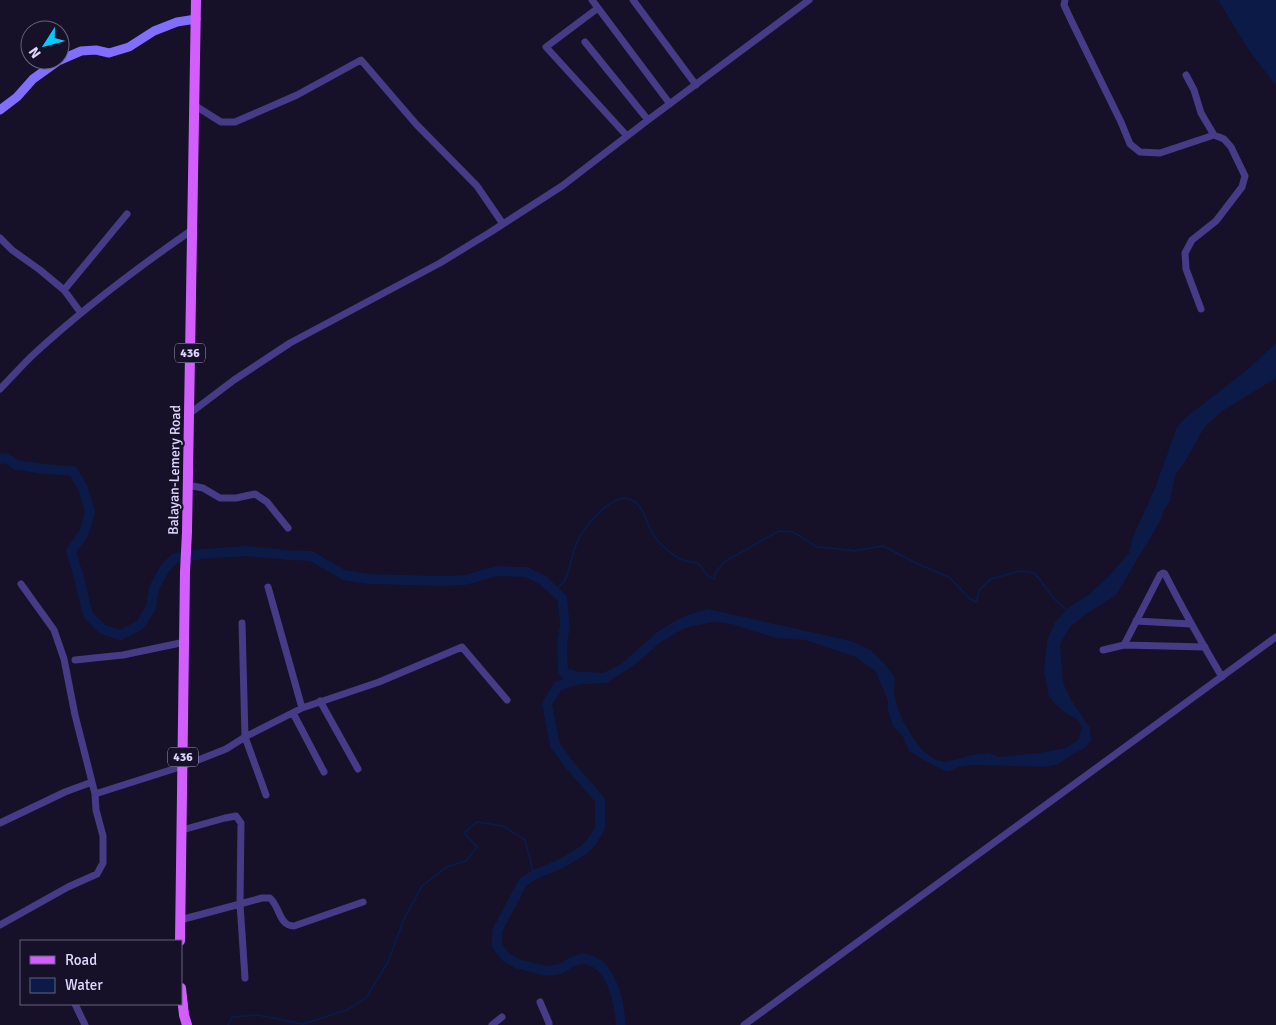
<svg xmlns="http://www.w3.org/2000/svg" width="1276" height="1025" font-family="Signika,sans-serif">
<style>
.water{fill:#0b1a46}
.lines{fill:none;stroke-linecap:round;stroke-linejoin:round}
.stream{stroke:#0b1a46;stroke-width:2}
.river{stroke:#0b1a46;stroke-width:10}
.street{stroke:#463b86;stroke-width:7}
.secondary{stroke:#816efe;stroke-width:9}
.primary{stroke:#d35efe;stroke-width:10}
.labels{text-anchor:middle;stroke-width:4.5;stroke-linejoin:round;paint-order:stroke}
.shield{fill:#161028;stroke:#a39bbe;stroke-width:1}
.shield-label{font-size:12px;font-weight:bold;fill:#e0d7ff}
.street-label{font-size:14px;fill:#e0d7ff;stroke:#161028}
</style>
<rect width="100%" height="100%" fill="#161028"/>
<!-- water -->
<path class="water" d="M 1218,0 L 1276,0 L 1276,86 L 1248,49 Z
M 1276,343 L 1276,378 L 1221,412 L 1204,428 L 1189,455 L 1175,476 L 1170,501 L 1162,514 L 1162,518 L 1116,595 L 1085,615 L 1070,627 L 1060,644 L 1063,683 L 1072,701 L 1090,728 L 1091,741 L 1086,747 L 1070,756 L 1059,764 L 1046,767 L 972,765 L 958,767 L 950,771 L 945,771 L 925,761 L 909,751 L 902,735 L 893,726 L 888,710 L 888,701 L 876,672 L 856,657 L 805,640 L 776,638 L 731,624 L 713,622 L 685,628 L 661,642 L 637,663 L 607,683 L 569,685 L 569,668 L 578,672 L 592,672 L 603,673 L 621,664 L 656,633 L 673,622 L 687,615 L 708,609 L 851,641 L 871,650 L 886,665 L 895,678 L 894,693 L 898,709 L 903,721 L 914,739 L 924,752 L 936,760 L 946,762 L 972,755 L 989,753 L 999,757 L 1039,753 L 1066,748 L 1079,739 L 1082,727 L 1078,720 L 1064,712 L 1049,697 L 1044,672 L 1047,640 L 1055,622 L 1068,608 L 1088,595 L 1108,577 L 1129,553 L 1132,539 L 1155,488 L 1177,427 L 1185,418 L 1247,370 Z"/>
<g class="lines">
<!-- stream -->
<path class="stream" d="M 554,590 C 558,587 563,584 565,580 C 571,567 572,552 578,540 C 585,526 612,493 629,499 C 644,504 645,521 652,533 C 659,544 671,555 683,560 C 688,562 694,563 698,563 L 707,575 L 714,579 L 716,572 L 724,562 L 779,531 L 793,532 L 817,547 L 830,548 L 854,551 L 883,546 L 918,564 L 949,577 L 970,599 L 976,602 L 980,589 L 991,579 L 1020,571 L 1034,573 L 1041,581 L 1054,599 L 1067,610
M 228,1025 L 232,1017 L 258,1015 L 303,1024 L 347,1010 L 366,998 L 388,962 L 404,919 L 422,886 L 447,867 L 466,861 L 477,847 L 464,833 L 477,822 L 503,826 L 525,840 L 534,875"/>
<!-- river -->
<path class="river" d="M 0,459 L 6,458 L 17,465 L 45,469 L 73,471 L 83,488 L 90,512 L 84,533 L 71,551 L 79,578 L 88,615 L 102,629 L 120,635 L 140,625 L 151,607 L 154,588 L 165,568 L 175,558 L 202,554 L 247,551 L 288,555 L 311,556 L 344,575 L 370,579 L 441,581 L 465,580 L 497,571 L 526,572 L 543,580 L 562,598 L 565,625 L 562,646 L 563,672 L 574,680
M 582,678 L 558,686 L 547,704 L 555,745 L 572,768 L 600,800 L 600,828 L 593,840 L 584,850 L 560,864 L 534,875 L 523,882 L 497,931 L 497,946 L 506,957 L 518,964 L 547,971 L 560,969 L 572,962 L 584,958 C 589,960 595,962 599,965 C 615,979 619,1005 621,1025"/>
<!-- street -->
<path class="street" d="M 592,0 L 670,104
M 633,0 L 696,85
M 1065,0 L 1064,5 L 1071,20 L 1121,122 L 1130,144 L 1140,152 L 1160,153 L 1214,135 L 1224,139 L 1231,147 L 1245,176 L 1242,187 L 1216,221 L 1192,240 L 1185,253 L 1186,269 L 1201,309
M 598,8 L 546,47 L 627,136
M 585,42 L 648,120
M 1186,75 L 1194,90 L 1201,113 L 1214,135
M 194,105 L 221,122 L 235,122 L 297,95 L 361,60 L 416,124 L 477,186 L 503,224
M 0,238 L 12,250 L 40,270 L 64,290 L 81,313
M 64,290 L 127,214
M 0,389 C 12,377 23,364 35,353 C 84,308 137,268 192,230
M 189,414 L 234,380 L 290,343 L 440,263 L 489,233 L 562,186 L 648,120 L 809,0
M 187,485 L 203,488 L 220,498 L 236,498 L 255,494 L 267,502 L 288,528
M 21,584 L 54,630 L 64,659 L 75,715 L 92,782
M 268,587 L 302,708
M 1136,621 L 1191,624
M 242,623 L 245,737 L 266,795
M 1205,647 L 1124,645 L 1160,575 L 1163,573 L 1165,574 C 1183,610 1202,643 1222,677
M 1103,650 L 1124,645
M 75,660 L 123,655 L 185,642
M 320,701 L 358,769
M 293,713 L 324,772
M 0,823 L 65,792 L 92,782 L 95,794
M 182,830 L 225,818 L 236,816 L 241,823 L 240,904 L 262,898 L 270,898 C 280,907 279,926 294,926 L 363,902
M 180,920 L 240,904 L 245,978
M 0,925 L 68,887 L 97,874 L 103,863 L 103,836 L 96,810 L 95,794 L 183,766 L 226,749 L 245,737 L 302,708 L 379,682 L 462,647 L 507,700
M 540,1002 L 549,1023 L 549,1025
M 75,1004 L 85,1025
M 492,1025 L 502,1017
M 744,1025 L 1276,637"/>
<!-- secondary -->
<path class="secondary" d="M 0,110 L 17,97 L 33,79 L 58,61 L 81,51 L 96,50 L 109,53 L 129,47 L 154,31 L 177,22 L 196,19"/>
<!-- primary -->
<path class="primary" d="M 180,941 L 185,572 L 187,532 L 196,0
M 181,988 L 184,1015 L 187,1025"/>
</g>
<g class="labels">
<!-- shield labels -->
<g class="shield">
<rect x="175" y="343.5" width="30" height="19" rx="4"/>
<rect x="168" y="747.5" width="30" height="19" rx="4"/>
</g>
<g class="shield-label">
<text x="190" y="357">436</text>
<text x="183" y="761">436</text>
</g>
<!-- street labels -->
<g class="street-label">
<text transform="translate(174 470) rotate(-89)" y="5">Balayan-Lemery Road</text>
</g>
</g>
<!-- legend -->
<rect x="20" y="940" width="162" height="65" fill="#161028" stroke="#67607e"/>
<rect x="30" y="956" width="25" height="8" fill="#d35efe" stroke="#67607e"/>
<text x="65" y="965" font-size="15" fill="#e0d7ff">Road</text>
<rect x="30" y="978" width="25" height="15" fill="#0b1a46" stroke="#67607e"/>
<text x="65" y="990" font-size="15" fill="#e0d7ff">Water</text>
<!-- north arrow -->
<g transform="translate(45 45) rotate(234)"><circle r="24" fill="#161028" stroke="#67607e"/>
<path d="M0-4L9 19L0 12L-9 19Z" fill="#04cafd"/>
<text y="-8" font-size="14" font-weight="bold" text-anchor="middle" fill="#e0d7ff">N</text>
</g>
</svg>
